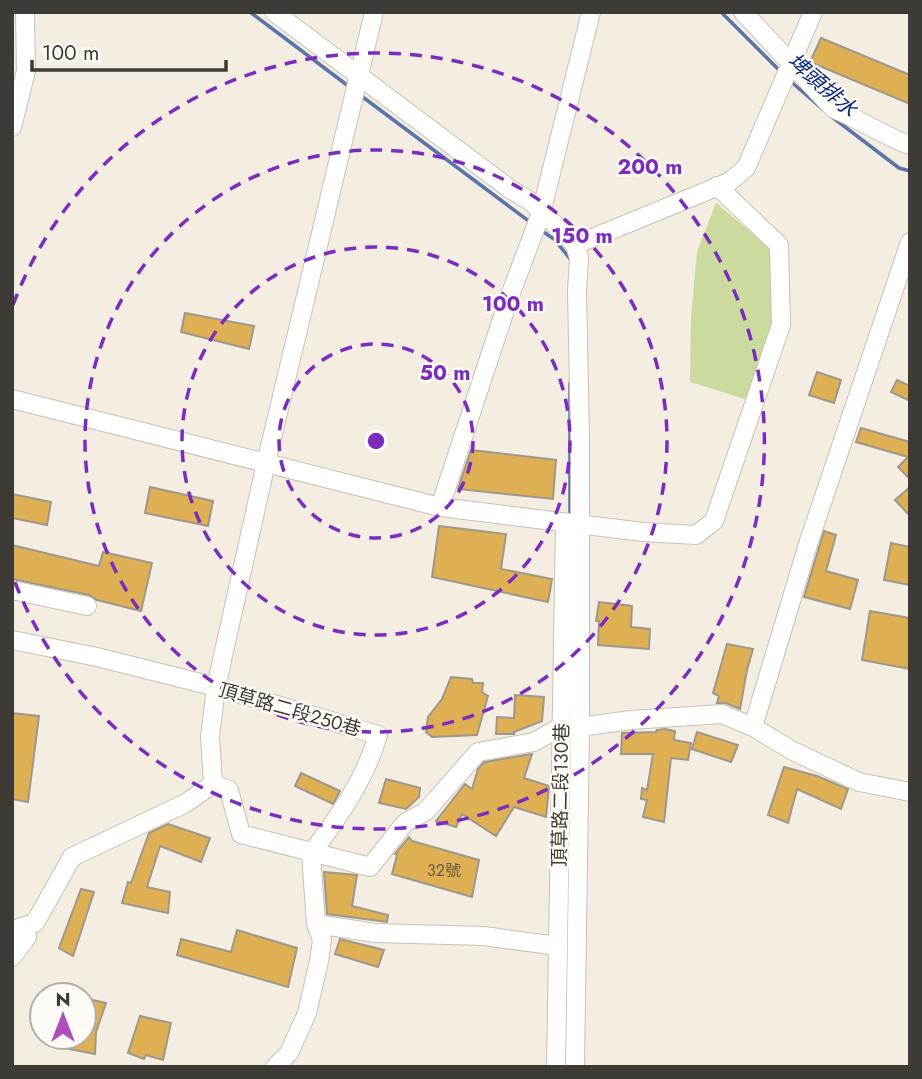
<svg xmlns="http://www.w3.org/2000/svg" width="922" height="1079" font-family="Jost,'Noto Sans TC',sans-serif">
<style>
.green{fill:#cbda9d}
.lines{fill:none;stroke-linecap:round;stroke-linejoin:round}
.stream{stroke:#5b74a9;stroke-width:3.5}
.building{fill:#dfb053;stroke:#9e978c;stroke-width:2}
.minor-casing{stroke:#c8c1b5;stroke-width:20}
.minor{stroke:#fff;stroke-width:18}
.ring{fill:none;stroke:#7b2cbf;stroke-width:3.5;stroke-dasharray:12 9}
.labels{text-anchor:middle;stroke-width:5;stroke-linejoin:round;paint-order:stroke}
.number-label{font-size:16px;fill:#66583d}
.street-label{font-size:19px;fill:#3e3b36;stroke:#fefbf6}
.water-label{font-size:21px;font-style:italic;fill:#042981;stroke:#fefbf6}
.centre{fill:#7b2cbf;stroke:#fefbf6;stroke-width:3.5}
.ring-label{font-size:21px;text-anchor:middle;font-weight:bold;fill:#7b2cbf;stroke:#fefbf6;stroke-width:5;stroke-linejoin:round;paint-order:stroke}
</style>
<rect width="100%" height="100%" fill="#f4ede1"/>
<!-- green -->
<path class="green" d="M 716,203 L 777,254 L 778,308 L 751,401 L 690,382 L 691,317 L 697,252 Z"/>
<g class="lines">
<!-- stream -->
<path class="stream" d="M 250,12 L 351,88
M 721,12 L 781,72
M 789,80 L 826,112
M 360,95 L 530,222
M 832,117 L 899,168 L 910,171
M 539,229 L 554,239 L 571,260
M 570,519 L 570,383
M 567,1023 L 569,834"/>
</g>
<!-- building -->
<path class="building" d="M 821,38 L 910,75 L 910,104 L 810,62 Z
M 185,313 L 254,326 L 249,349 L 181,332 Z
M 817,372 L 841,380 L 834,403 L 809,395 Z
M 897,380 L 910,386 L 910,401 L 891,392 Z
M 861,428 L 910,442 L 910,479 L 898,467 L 908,457 L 856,442 Z
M 471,450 L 556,460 L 553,499 L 458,489 Z
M 150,487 L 213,501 L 208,526 L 145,513 Z
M 910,487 L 910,516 L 895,500 Z
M 12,494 L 51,502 L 47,525 L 12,518 Z
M 439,526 L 506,534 L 501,569 L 552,579 L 548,602 L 432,577 Z
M 824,531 L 836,535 L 826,571 L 858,580 L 850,609 L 804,597 Z
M 891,543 L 910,547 L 910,585 L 884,580 Z
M 12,545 L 99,566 L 103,552 L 152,563 L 141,611 L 97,600 L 89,595 L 12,579 Z
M 599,602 L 632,606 L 631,627 L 650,629 L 649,649 L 598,645 L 599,621 L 596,621 Z
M 870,611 L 910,618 L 910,669 L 862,660 Z
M 727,644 L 753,649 L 747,670 L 740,709 L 726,703 L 717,703 L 719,696 L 713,693 Z
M 451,677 L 472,679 L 473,683 L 483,683 L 482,692 L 488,696 L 477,735 L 432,737 L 426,732 L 428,717 L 442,699 Z
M 515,695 L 544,697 L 542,721 L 514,732 L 514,734 L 496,734 L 497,717 L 514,718 Z
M 12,713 L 39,716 L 28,802 L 12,799 Z
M 665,729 L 675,731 L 674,740 L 691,743 L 688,760 L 671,758 L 664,822 L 643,817 L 647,800 L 641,799 L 642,788 L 647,790 L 653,754 L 621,754 L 622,733 L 656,732 L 657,730 Z
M 697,732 L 738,745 L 731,762 L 692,749 Z
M 532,754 L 524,778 L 549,786 L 546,817 L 514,807 L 496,836 L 462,814 L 456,827 L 436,821 L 465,784 L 472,789 L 478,769 L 484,762 Z
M 784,767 L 817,776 L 848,789 L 841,809 L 797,789 L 788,823 L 768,815 Z
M 301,773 L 340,791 L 333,804 L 295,786 Z
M 386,779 L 420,788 L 419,797 L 406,809 L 379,803 Z
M 168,824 L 210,838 L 201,862 L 160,846 L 147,887 L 170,892 L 168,913 L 122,903 L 128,882 L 131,883 L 149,833 Z
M 409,837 L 412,841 L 479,860 L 472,897 L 392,874 L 397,855 L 395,854 Z
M 324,872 L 357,875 L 352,906 L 388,915 L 387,922 L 327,914 Z
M 81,889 L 94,892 L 73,956 L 59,948 Z
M 237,930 L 297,948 L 288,987 L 177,955 L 181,939 L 231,952 Z
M 340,939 L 384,950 L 378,967 L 335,954 Z
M 84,998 L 106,1003 L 96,1032 L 95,1054 L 59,1047 L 60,1037 L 84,1037 Z
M 140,1016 L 171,1023 L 163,1060 L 146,1055 L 144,1059 L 128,1053 Z"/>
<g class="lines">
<!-- minor casing -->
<g class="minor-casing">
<path id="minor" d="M 274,12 L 510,189 L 530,201 L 564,233 L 575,245 L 579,258 L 577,291 L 580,437 L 580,727 L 575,1067
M 743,12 L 834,109 C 860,119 883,136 910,145
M 12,127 L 26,71 L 25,12
M 575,245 L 729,182 L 746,168 L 813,12
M 12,399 L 440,507 L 643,532 L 696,535 L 714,521 L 781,325 L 779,245 L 717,186
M 440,507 L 509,298 L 541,213 L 591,12
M 12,590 L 87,606
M 12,640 L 97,657 L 216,687 L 378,735 C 365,780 339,816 311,854 L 316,924 L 322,940 L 319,961 L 307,1013 L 289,1053 L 275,1067
M 753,727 L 809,541 L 910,242
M 213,784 L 210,737 L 216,687 L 266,463 L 374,12
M 316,924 L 375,933 L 484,936 L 557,946
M 12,930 L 35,923 L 72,857 L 186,803 L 213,784 L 229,790 L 241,834 L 370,867 L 405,823 L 426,811 L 478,752 L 534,742 L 562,726 L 580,727 L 631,720 L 722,714 L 753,727 L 793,751 L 859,782 L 910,792
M 12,957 L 27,937 L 21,928
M 556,1067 L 565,523"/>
</g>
<!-- minor -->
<use href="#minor" class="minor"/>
</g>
<!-- distance rings -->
<g class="ring">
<circle cx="376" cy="441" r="97"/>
<circle cx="376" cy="441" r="194"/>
<circle cx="376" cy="441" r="291"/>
<path d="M13 305A388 388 0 1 1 13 577"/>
</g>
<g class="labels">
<!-- number labels -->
<g class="number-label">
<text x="444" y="876">32號</text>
</g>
<!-- street labels -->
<g class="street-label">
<text transform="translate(290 709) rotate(16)" y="7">頂草路二段250巷</text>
<text transform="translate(560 795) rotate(-89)" y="7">頂草路二段130巷</text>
</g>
<!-- water labels -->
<g class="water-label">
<text transform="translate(822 85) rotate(41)" y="7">埤頭排水</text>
</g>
</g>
<circle cx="376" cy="441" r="10" class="centre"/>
<g class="ring-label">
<text x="650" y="174">200 m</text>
<text x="582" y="243">150 m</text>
<text x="513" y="311">100 m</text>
<text x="445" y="380">50 m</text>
</g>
<!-- border -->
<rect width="922" height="1079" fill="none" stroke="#3e3b36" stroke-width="28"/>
<!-- north arrow -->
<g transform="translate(63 1016)"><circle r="33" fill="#fefbf6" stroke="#b1aea9" stroke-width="2"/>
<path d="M0-5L12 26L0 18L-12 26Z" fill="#ad4fb8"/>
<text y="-10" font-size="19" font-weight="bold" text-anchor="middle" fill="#3e3b36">N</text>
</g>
<!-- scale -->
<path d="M32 60v10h194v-10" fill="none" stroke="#3e3b36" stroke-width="3.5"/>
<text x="42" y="60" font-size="21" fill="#3e3b36" stroke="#fefbf6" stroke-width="5" paint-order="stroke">100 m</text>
</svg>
